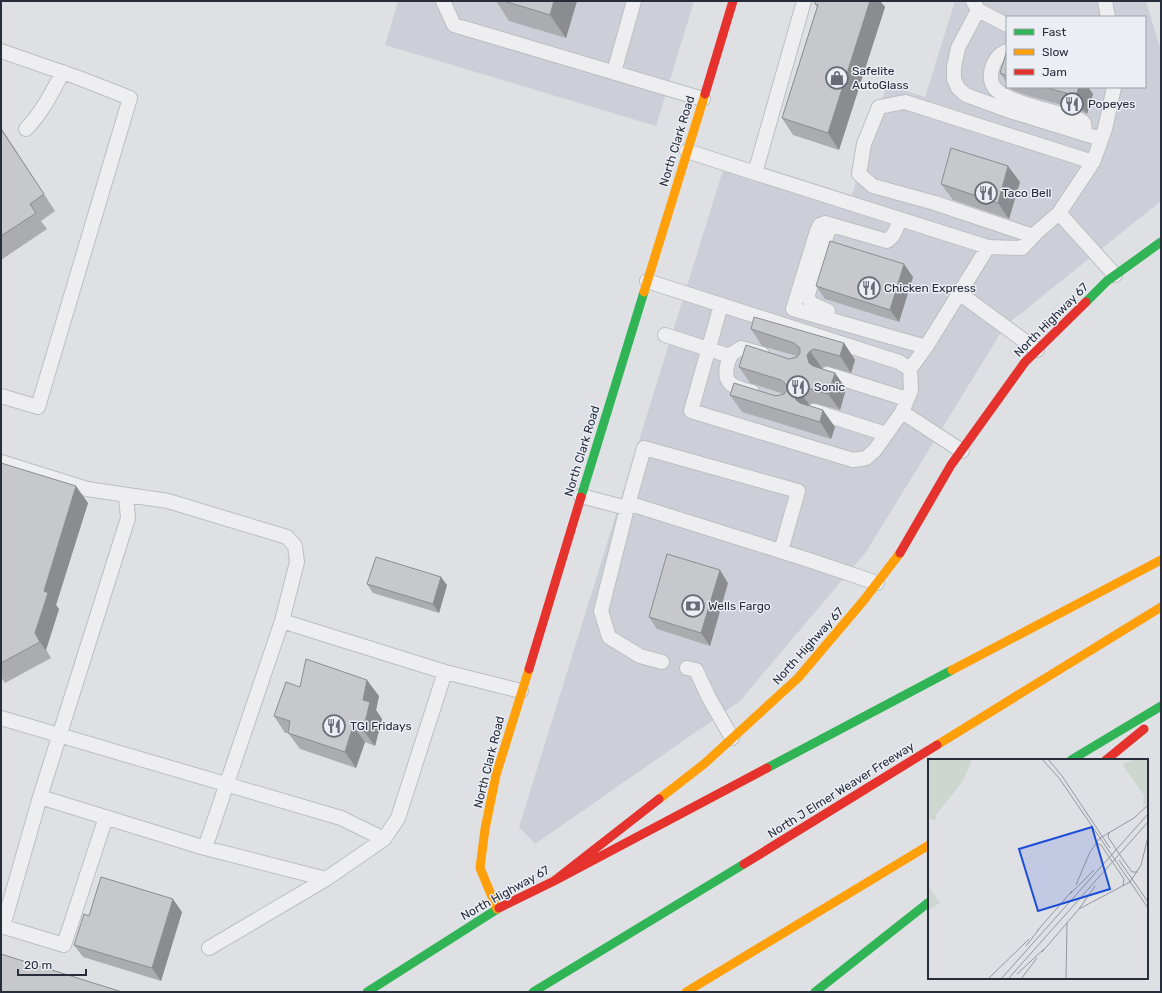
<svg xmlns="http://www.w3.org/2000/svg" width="1162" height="993" font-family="Rubik,sans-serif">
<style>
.built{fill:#cccfd7;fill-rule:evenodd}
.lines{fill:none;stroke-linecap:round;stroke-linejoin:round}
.lane-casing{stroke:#bcbec2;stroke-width:16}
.lane{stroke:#eeeef0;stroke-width:14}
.fast{stroke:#30b455;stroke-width:9}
.slow{stroke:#ff9f0a;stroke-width:9}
.jam{stroke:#e5322d;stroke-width:9}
.wall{fill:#abacaf}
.shaded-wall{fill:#8b8c8f}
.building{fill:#c7c8cc;stroke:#8b8c8f}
.labels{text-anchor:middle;stroke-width:3;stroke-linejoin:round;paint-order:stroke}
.poi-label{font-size:12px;fill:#272d3b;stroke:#ebeef4;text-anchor:start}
.street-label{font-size:12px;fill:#272d3b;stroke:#ebeef4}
.inset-road{fill:none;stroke:#9598a0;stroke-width:1}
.view{fill:#1d4ed8;fill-opacity:0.15;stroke:#1d4ed8;stroke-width:2}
.inset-edge{fill:none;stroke:#272d3b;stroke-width:2}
</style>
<rect width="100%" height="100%" fill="#dee0e4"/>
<!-- built -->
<path class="built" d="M 398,1 L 694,1 L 656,126 L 385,45 Z
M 955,1 L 1146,1 L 1161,51 L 1161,201 L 1005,326 L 866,552 L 739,702 L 535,844 L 519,827 L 723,170 L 847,210 L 887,85 L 925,97 ZM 1007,17 L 1145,17 L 1145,87 L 1007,87 Z"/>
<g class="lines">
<!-- lane casing -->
<g class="lane-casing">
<path id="lane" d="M 443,1 L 454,25 L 703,99
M 804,1 L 755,173 L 988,247
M 973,1 L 978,10 L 1007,25
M 1105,1 L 1108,17
M 978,10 L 958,48 L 954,67 L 954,79 L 958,88 L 966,95 L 1007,110 L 1101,139
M 1,51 L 79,78 L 130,98 L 38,407 L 1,396
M 1007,51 C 1000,53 997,57 994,63 C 991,70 989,80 994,87 C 1003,101 1048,110 1065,115 C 1070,116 1079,118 1083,122 C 1086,125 1084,130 1084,134
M 614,72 L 634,1
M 26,129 C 42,113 52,92 63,72
M 687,151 L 755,173
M 1059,213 L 1115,275
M 899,219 C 897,228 895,235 887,241 L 825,223 L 820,225 L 817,231 L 793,309 L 926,347
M 1033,236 L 935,203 L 873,186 L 859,174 L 864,144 L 879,107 L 905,102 L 1093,162
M 647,281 L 899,362 L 910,369
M 959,293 L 1037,350
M 721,305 L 691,411 L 853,460 L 866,458 L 875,450 L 902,412
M 828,311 L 812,304 L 807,297 L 830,225
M 665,335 L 730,356
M 827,374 L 907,399
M 752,392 C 745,390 734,388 729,382 C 724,376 727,362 731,355 C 733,352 738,350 741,348 L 762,354
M 814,411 L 886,434
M 962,451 L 902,412 L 911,390 L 910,369 L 926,347 L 988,247 L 1022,248 L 1037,232 L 1059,213 L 1093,162 L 1105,129 L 1114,87
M 1,462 L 87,489 L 168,501 L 287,537 L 295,546 L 297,562 L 282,621 L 205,848
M 581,496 L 627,508 L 634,505 L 809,560 L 877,583
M 282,621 L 445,672 L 521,691
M 662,662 L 640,656 L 609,637 L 601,611 L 627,508 L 644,448 L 798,491 L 781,551
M 687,668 L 696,670 L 709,698 L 732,738
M 1,718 L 341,818 L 384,839
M 40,797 L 205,848 L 326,879
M 1,926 L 64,945 L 106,817
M 3,926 L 40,797 L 128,518 L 126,496
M 209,948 L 326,879 L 384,839 L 398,818 L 445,672"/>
</g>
<!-- lane -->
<use href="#lane" class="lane"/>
<!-- fast -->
<path class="fast" d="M 1086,302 L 1107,281 L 1161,242
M 581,497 L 644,292
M 1071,760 L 1161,706
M 767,768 L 952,670
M 367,992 L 499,908
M 533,992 L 744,864
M 815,992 L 929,902"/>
<!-- slow -->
<path class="slow" d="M 644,292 L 705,94
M 952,670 L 1161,560
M 937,745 L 1161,607
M 659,799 L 704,764 L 798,678 L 864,600 L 900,553
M 497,909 L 480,868 L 485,829 L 496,775 L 529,669
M 686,992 L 929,845"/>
<!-- jam -->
<path class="jam" d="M 705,94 L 733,1
M 900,553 L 951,465 L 1025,362 L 1086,302
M 529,669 L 581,497
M 1106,760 L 1144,729
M 744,864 L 937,745
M 554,881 L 767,768
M 499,908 L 554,881 L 659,799"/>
</g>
<!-- wall -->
<path class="wall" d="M 496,1 L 577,1 L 566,38 L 509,21 Z
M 815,1 L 880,1 L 885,7 L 839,150 L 793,135 L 782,118 L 817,7 L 815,4 Z
M 1007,50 L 1007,83 L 1000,73 Z
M 1010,87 L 1088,87 L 1093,94 L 1087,114 L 1077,109 L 1029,96 L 1012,90 Z
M 1,128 L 55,211 L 41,221 L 47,229 L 1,260 Z
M 1020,182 L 1009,219 L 953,200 L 941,184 Z
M 913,277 L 899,322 L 825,299 L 816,286 Z
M 751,329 L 844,343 L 855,360 L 851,373 L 826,366 L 821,368 L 835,373 L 846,389 L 840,410 L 813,403 L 808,405 L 835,427 L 831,439 L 742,412 L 730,395 L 776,396 L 784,394 L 750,383 L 739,367 L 789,359 L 797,356 L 762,346 Z
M 1,463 L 88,503 L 56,605 L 59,609 L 46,650 L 51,658 L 5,683 L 1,677 Z
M 728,583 L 710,646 L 657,629 L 649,617 Z
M 367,584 L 447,585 L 439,613 L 373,593 Z
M 300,687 L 379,696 L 376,710 L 382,719 L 375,746 L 365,742 L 356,768 L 300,749 L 288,733 L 285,733 L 274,716 Z
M 182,912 L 161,981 L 83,957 L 74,945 Z"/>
<!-- shaded-wall -->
<path class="shaded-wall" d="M 554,1 L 577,1 L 566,38 L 550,15 Z
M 870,1 L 880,1 L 885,7 L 839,150 L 828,133 Z
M 1079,87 L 1088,87 L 1093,94 L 1087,114 L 1075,98 Z
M 1,128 L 55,211 L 44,194 L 1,129 Z
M 1008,166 L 1020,182 L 1009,219 L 998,203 Z
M 904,264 L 913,277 L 899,322 L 890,310 Z
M 844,343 L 855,360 L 851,373 L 840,356 Z
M 810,351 L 822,368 L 819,372 L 809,363 L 807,355 Z
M 835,373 L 846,389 L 840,410 L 828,394 Z
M 797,388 L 809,404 L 806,409 L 796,400 L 794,392 Z
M 823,410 L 835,427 L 831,439 L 820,422 Z
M 76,486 L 88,503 L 56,605 L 59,609 L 46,650 L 51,658 L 40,642 L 35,633 L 44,591 Z
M 720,570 L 728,583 L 710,646 L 701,633 Z
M 441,577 L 447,585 L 439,613 L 433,604 Z
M 367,680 L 379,696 L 376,710 L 382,719 L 375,746 L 363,730 L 363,700 Z
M 353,726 L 365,742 L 356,768 L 345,752 Z
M 173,899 L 182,912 L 161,981 L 152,968 Z"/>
<!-- building -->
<path class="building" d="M 504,1 L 554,1 L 550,15 Z
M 815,1 L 870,1 L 828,133 L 782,118 L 818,5 L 815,4 Z
M 1007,50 L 1007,76 L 1000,73 Z
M 1044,87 L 1079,87 L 1075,98 L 1066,93 Z
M 1,129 L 44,194 L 30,204 L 36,213 L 1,236 Z
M 951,148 L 1008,166 L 998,203 L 941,184 Z
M 830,241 L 904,264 L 890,310 L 816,286 Z
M 754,317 L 844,343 L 840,356 L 814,349 L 810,351 L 807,355 L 809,363 L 813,366 L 835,373 L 828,394 L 801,386 L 797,388 L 794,392 L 796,400 L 800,403 L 823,410 L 820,422 L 730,395 L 734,383 L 776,396 L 784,394 L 787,390 L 787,385 L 781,380 L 739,367 L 746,345 L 789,359 L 797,357 L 800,353 L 800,348 L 794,343 L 751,329 Z
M 1,463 L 76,486 L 44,591 L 48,593 L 35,633 L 40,642 L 1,663 Z
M 667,554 L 720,570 L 701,633 L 649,617 Z
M 376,557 L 441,577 L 433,604 L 367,584 Z
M 306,659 L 367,680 L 363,700 L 370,702 L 363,730 L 353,726 L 345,752 L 288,733 L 290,721 L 274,716 L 286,682 L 300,687 Z
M 101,877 L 173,899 L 152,968 L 74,945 L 84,914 L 89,916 Z
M 1,954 L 122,992 L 1,992 Z"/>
<!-- icons -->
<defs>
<g id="shop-ring" transform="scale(1.15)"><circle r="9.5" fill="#ebeef4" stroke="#676c76" stroke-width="1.5"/><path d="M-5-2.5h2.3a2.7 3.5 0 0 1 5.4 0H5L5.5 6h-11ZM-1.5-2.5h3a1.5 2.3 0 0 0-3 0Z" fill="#676c76"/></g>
<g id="restaurant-ring" transform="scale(1.15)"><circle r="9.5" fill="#ebeef4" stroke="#676c76" stroke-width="1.5"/><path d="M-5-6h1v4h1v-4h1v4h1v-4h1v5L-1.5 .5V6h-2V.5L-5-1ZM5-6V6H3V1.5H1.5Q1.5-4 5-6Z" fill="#676c76"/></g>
<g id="bank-ring" transform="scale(1.15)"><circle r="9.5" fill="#ebeef4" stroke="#676c76" stroke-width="1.5"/><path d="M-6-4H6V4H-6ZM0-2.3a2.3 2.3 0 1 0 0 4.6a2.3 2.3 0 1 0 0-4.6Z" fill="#676c76"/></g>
</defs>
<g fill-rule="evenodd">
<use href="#shop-ring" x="837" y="78"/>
<use href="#restaurant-ring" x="1072" y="104"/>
<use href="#restaurant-ring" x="986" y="193"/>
<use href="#restaurant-ring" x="869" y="288"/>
<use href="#restaurant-ring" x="798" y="387"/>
<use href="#bank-ring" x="693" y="606"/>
<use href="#restaurant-ring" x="334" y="726"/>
</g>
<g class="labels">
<!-- poi labels -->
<g class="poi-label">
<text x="852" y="75">Safelite<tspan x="852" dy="14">AutoGlass</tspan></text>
<text x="1088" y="108">Popeyes</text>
<text x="1002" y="197">Taco Bell</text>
<text x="884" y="292">Chicken Express</text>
<text x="814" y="391">Sonic</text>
<text x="708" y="610">Wells Fargo</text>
<text x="350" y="730">TGI Fridays</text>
</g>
<!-- street labels -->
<g class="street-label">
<text transform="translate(677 141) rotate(-73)" y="4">North Clark Road</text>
<text transform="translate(1051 320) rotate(-45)" y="4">North Highway 67</text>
<text transform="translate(582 451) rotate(-73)" y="4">North Clark Road</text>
<text transform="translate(808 646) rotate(-48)" y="4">North Highway 67</text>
<text transform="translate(489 762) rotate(-76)" y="4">North Clark Road</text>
<text transform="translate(841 790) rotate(-32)" y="4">North J Elmer Weaver Freeway</text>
<text transform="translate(505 893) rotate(-29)" y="4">North Highway 67</text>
</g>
</g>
<!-- overview -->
<g transform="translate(928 759)">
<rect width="220" height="220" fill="#dee0e4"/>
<path d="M 0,0 L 44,0 L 35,22 L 8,56 L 8,61 L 0,60 ZM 207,0 L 220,0 L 220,42 L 215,48 L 216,36 L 194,5 ZM 0,126 L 12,144 L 0,151 Z" fill="#ced7cf"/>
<path class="inset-road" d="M 114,0 L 131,19 L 220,149M 120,0 L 134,17 L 182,89M 181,73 L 180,78 L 196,102 L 204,113 L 210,113M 168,84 L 173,86 L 196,120 L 195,127M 191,101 L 220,143M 148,126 L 162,93 L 172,79 L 206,59 L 220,46M 142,135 L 166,111M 151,150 L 167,127M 109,172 L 144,132M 98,187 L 111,170M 114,193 L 151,150 L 202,123 L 213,106 L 220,78M 89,215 L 116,190M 60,220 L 101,180M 73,220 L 220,55M 80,220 L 220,63M 93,220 L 109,199M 138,220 L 139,163"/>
<path class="view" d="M 164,68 L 182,130 L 110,152 L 91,90 Z"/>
<rect width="220" height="220" class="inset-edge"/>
</g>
<!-- border -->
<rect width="1162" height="993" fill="none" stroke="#272d3b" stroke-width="4"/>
<!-- legend -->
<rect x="1006" y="16" width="140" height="72" fill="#ebeef4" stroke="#9da1aa"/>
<rect x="1014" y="29" width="20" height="6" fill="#30b455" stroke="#9da1aa"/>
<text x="1042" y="36" font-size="12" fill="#272d3b">Fast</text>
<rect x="1014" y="49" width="20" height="6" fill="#ff9f0a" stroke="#9da1aa"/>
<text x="1042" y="56" font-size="12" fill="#272d3b">Slow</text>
<rect x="1014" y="69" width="20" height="6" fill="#e5322d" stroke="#9da1aa"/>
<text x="1042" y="76" font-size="12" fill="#272d3b">Jam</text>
<!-- scale -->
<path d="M18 969v6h68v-6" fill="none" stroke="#272d3b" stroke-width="2"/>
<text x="24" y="969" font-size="12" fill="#272d3b" stroke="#ebeef4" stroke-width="3" paint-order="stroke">20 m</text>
</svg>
